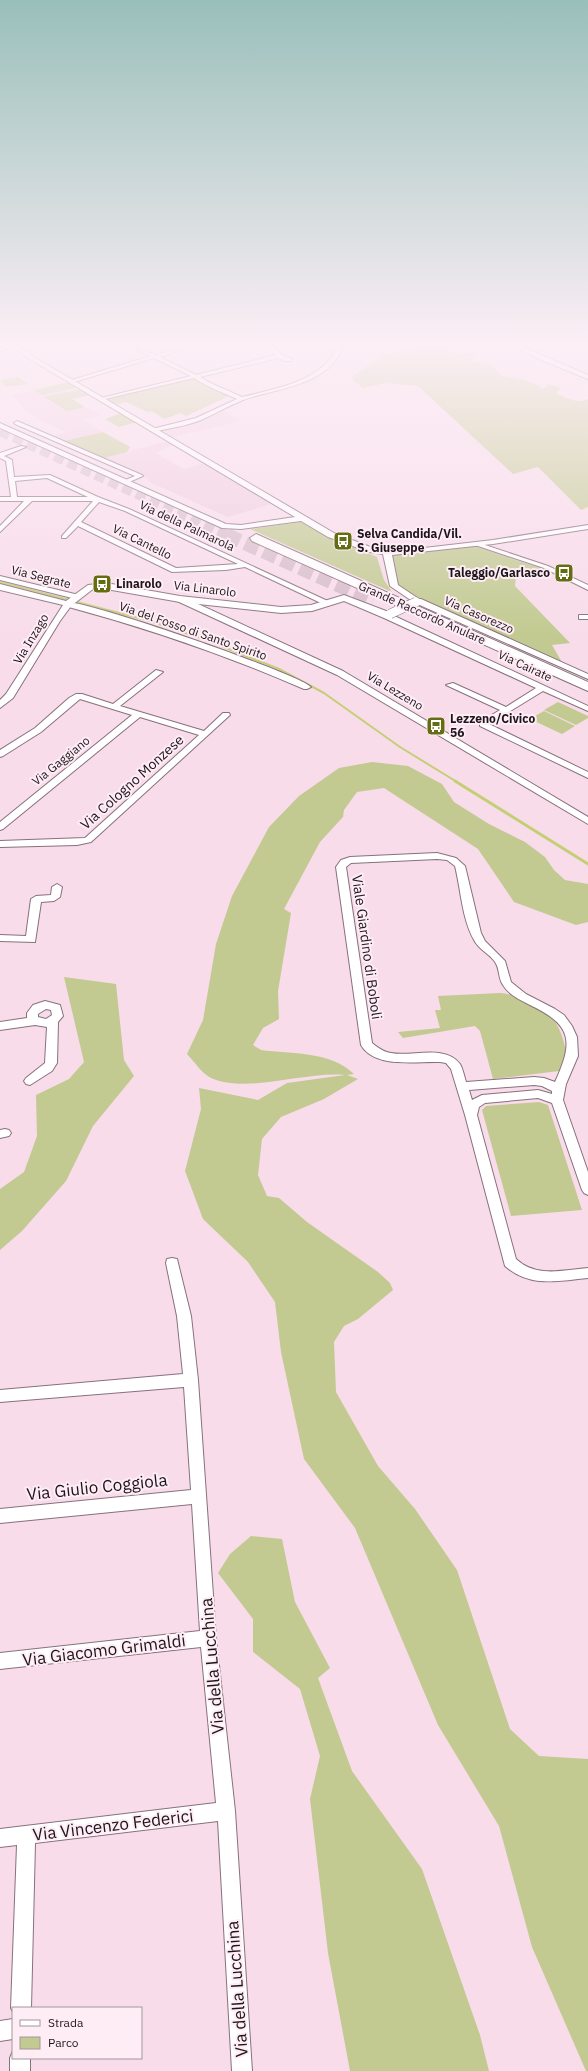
<svg xmlns="http://www.w3.org/2000/svg" width="588" height="2071" font-family="'IBM Plex Sans',sans-serif">
<style>
.built{fill:#f0cee0}
.green{fill:#c2ca91}
.lines{fill:none;stroke-linecap:round;stroke-linejoin:round}
.stream-far1{stroke:#c4cf75;stroke-width:2}
.stream{stroke:#c4cf75;stroke-width:3}
.motorway-tunnel-far1{stroke:#d7becb;stroke-width:10;stroke-dasharray:10 5;stroke-linecap:butt}
.motorway-tunnel{stroke:#d7becb;stroke-width:14;stroke-dasharray:14 6;stroke-linecap:butt}
.minor-casing{stroke:#88707d;stroke-width:2}
.tertiary-casing{stroke:#88707d;stroke-width:2}
.motorway-casing{stroke:#88707d;stroke-width:2}
.minor{fill:#fff;fill-rule:evenodd}
.tertiary{fill:#fff;fill-rule:evenodd}
.motorway{fill:#fff;fill-rule:evenodd}
.tertiary-bridge-casing{stroke:#88707d;stroke-width:10;stroke-linecap:butt}
.tertiary-bridge{stroke:#fff;stroke-width:9}
.labels{text-anchor:middle;stroke-width:4;stroke-linejoin:round;paint-order:stroke}
.far-street-label{font-size:12px;fill:#1e151a;stroke:#feedf5}
.far-poi-label{font-size:12px;font-weight:bold;fill:#1e151a;stroke:#feedf5;text-anchor:start}
.street-label{font-size:14px;fill:#1e151a;stroke:#feedf5}
.near-street-label{font-size:17px;fill:#1e151a;stroke:#feedf5}
</style>
<rect width="100%" height="100%" fill="#f8dcea"/>
<!-- built -->
<path class="built" d="M 75,388 L 78,390 L 44,398 L 67,411 L 85,407 L 102,415 L 84,420 L 103,432 L 64,441 L 54,436 L 66,432 L 42,421 L 25,409 L 12,395 L 34,390 L 43,395 Z
M 223,410 L 242,421 L 173,437 L 159,430 L 198,421 Z
M 168,441 L 174,444 L 156,453 L 183,469 L 201,464 L 207,464 L 274,503 L 228,517 L 147,481 L 151,480 L 104,458 Z"/>
<!-- green -->
<path class="green" d="M 415,346 L 449,346 L 450,348 L 442,349 L 458,354 L 476,352 L 478,353 L 470,357 L 473,359 L 473,361 L 490,364 L 502,376 C 515,378 534,380 542,389 L 547,387 L 548,384 L 561,388 L 556,393 C 565,397 579,405 588,399 L 588,507 L 581,510 L 538,467 L 513,474 L 418,386 L 386,383 L 363,388 L 351,378 L 377,359 L 382,358 L 380,356 L 415,349 L 416,348 L 414,347 Z
M 18,377 L 28,384 L 6,387 L 1,380 Z
M 194,378 C 203,386 217,389 229,396 L 186,416 L 181,413 L 164,419 L 152,411 L 148,412 L 126,402 L 116,405 L 107,399 Z
M 69,382 L 74,384 L 75,388 L 42,395 L 34,390 Z
M 78,390 L 83,390 L 91,395 L 72,399 L 85,407 L 67,411 L 44,397 Z
M 121,413 L 137,422 L 119,427 L 105,419 Z
M 103,432 L 130,447 L 127,452 L 104,458 L 64,441 Z
M 301,522 L 328,537 L 377,557 L 384,580 L 392,592 L 250,529 Z
M 475,546 L 549,571 L 516,576 L 515,586 L 570,643 L 552,645 L 563,664 L 413,596 C 392,584 395,576 390,554 Z
M 558,702 L 588,716 L 588,718 L 576,725 L 544,710 Z
M 544,711 L 575,726 L 562,734 L 530,719 Z
M 372,762 L 408,766 L 442,784 L 454,802 L 489,824 L 525,842 L 545,857 L 554,870 L 565,880 L 588,884 L 588,922 L 576,925 L 514,902 L 478,849 L 384,788 L 357,792 L 344,810 L 343,817 L 320,842 L 284,909 L 291,913 L 278,991 L 279,1019 L 263,1028 L 253,1045 L 261,1050 C 292,1054 330,1051 354,1074 L 347,1075 L 358,1079 L 324,1099 L 281,1117 L 262,1139 L 258,1175 L 267,1196 L 279,1198 L 307,1222 L 378,1272 L 390,1283 L 393,1290 L 358,1319 L 344,1326 L 334,1342 L 336,1392 L 378,1466 L 415,1509 L 457,1570 L 510,1729 L 539,1756 L 588,1759 L 588,2071 L 586,2071 L 532,1947 L 499,1826 L 438,1725 L 355,1528 L 304,1459 L 281,1352 L 275,1302 L 248,1262 L 203,1219 L 185,1171 L 201,1109 L 199,1088 L 258,1100 L 287,1083 L 345,1075 C 305,1071 248,1094 211,1078 C 202,1074 194,1061 187,1054 L 203,1020 L 216,944 L 232,896 L 269,827 L 299,796 L 339,768 Z
M 64,977 L 116,984 L 124,1060 L 134,1076 L 93,1126 L 66,1181 L 22,1231 L 0,1250 L 0,1189 L 24,1172 L 37,1136 L 36,1095 L 69,1079 L 84,1062 Z
M 500,993 C 516,994 539,1006 551,1017 C 560,1025 569,1051 565,1064 C 564,1066 561,1069 559,1071 L 493,1079 L 480,1031 L 475,1026 L 403,1038 L 398,1032 L 440,1028 L 435,1010 L 441,1010 L 438,996 Z
M 539,1102 L 548,1105 L 582,1210 L 511,1216 L 482,1110 L 486,1106 Z
M 251,1536 L 282,1539 L 295,1602 L 330,1668 L 318,1678 L 352,1771 L 422,1869 L 480,2035 L 489,2071 L 350,2071 L 328,1953 L 310,1799 L 320,1756 L 300,1689 L 253,1652 L 253,1619 L 218,1573 L 230,1554 Z"/>
<g class="lines">
<!-- stream-far1 -->
<path class="stream-far1" d="M 0,582 L 150,621 L 201,638 L 279,669 L 324,693 L 400,747 L 457,782"/>
<!-- stream -->
<path class="stream" d="M 455,781 L 588,864"/>
<!-- motorway-tunnel-far1 -->
<path class="motorway-tunnel-far1" d="M 0,431 L 229,536"/>
<!-- motorway-tunnel -->
<path class="motorway-tunnel" d="M 227,535 L 373,601"/>
<!-- minor casing -->
<g class="minor-casing">
<path id="minor" d="M 7,346 L 17,346 L 0,351 L 0,347 Z
M 186,346 L 194,346 L 160,357 L 196,375 L 276,355 L 267,346 L 273,346 L 282,355 L 292,359 L 292,361 L 284,361 L 279,358 L 200,377 C 212,385 228,390 242,397 C 274,389 325,381 337,346 L 343,346 C 329,386 277,388 243,400 C 228,406 215,414 201,420 C 187,426 169,428 154,432 L 151,430 L 152,429 L 196,418 L 237,399 C 222,392 207,387 194,378 L 101,400 L 101,398 L 191,376 L 154,358 L 74,382 L 69,381 L 150,356 L 137,350 L 137,348 L 155,355 Z
M 17,421 L 142,475 L 143,476 L 127,483 L 123,483 L 123,481 L 135,476 L 15,424 L 14,423 Z
M 21,446 L 26,447 L 4,456 L 12,460 L 14,477 L 50,475 L 98,497 L 129,509 L 332,603 L 325,605 L 245,567 L 226,570 L 172,572 L 78,526 L 66,538 L 62,538 L 62,536 L 93,501 L 32,501 L 0,532 L 0,526 L 24,501 L 0,501 L 0,497 L 11,497 L 6,461 L 0,458 L 0,453 ZM 47,478 L 88,497 L 17,497 L 15,481 ZM 99,502 L 125,511 L 238,564 L 176,568 L 81,522 Z
M 475,543 L 479,543 L 548,566 L 588,585 L 588,590 L 544,568 L 475,545 Z
M 0,576 L 79,595 L 80,597 L 76,599 L 0,580 Z
M 177,597 L 183,597 L 343,671 L 588,817 L 588,824 L 337,675 L 177,601 Z
M 415,599 L 421,599 L 588,674 L 588,679 L 415,603 Z
M 65,602 C 83,599 297,673 311,687 L 307,689 L 304,689 C 226,655 147,628 65,606 Z
M 384,614 L 390,614 L 588,706 L 588,711 L 543,691 L 489,724 L 588,772 L 588,778 L 480,726 L 480,722 L 500,710 L 446,685 L 453,683 L 506,707 L 536,688 L 384,618 Z
M 579,615 L 588,615 L 588,619 L 579,619 Z
M 156,670 L 163,672 L 120,706 L 204,731 L 223,713 L 229,713 L 230,715 L 91,842 L 77,845 L 0,847 L 0,841 L 85,838 L 199,735 L 140,717 L 3,829 L 0,830 L 0,822 L 132,715 L 80,699 L 41,732 L 3,756 L 0,757 L 0,750 L 35,728 L 69,698 L 76,694 L 82,694 L 113,704 Z
M 437,853 L 456,858 L 465,866 L 481,933 L 485,941 L 505,961 L 511,982 L 526,994 L 555,1009 L 564,1015 L 572,1026 L 577,1037 L 578,1056 L 566,1084 L 563,1100 L 588,1172 L 588,1195 L 584,1193 L 582,1190 L 552,1103 L 538,1098 L 485,1103 L 479,1107 L 477,1115 L 516,1259 C 536,1278 563,1270 588,1268 L 588,1278 C 558,1281 530,1288 505,1266 L 465,1115 L 451,1069 L 446,1063 L 440,1062 C 417,1061 375,1069 361,1045 L 336,867 L 341,860 L 350,857 ZM 437,859 L 447,860 L 455,866 C 461,890 462,919 474,940 C 479,950 490,954 495,962 C 500,969 498,978 503,985 C 509,995 520,1000 530,1005 C 572,1025 574,1041 555,1082 L 544,1078 L 534,1077 L 466,1082 C 464,1076 463,1069 460,1064 C 445,1044 412,1057 391,1053 C 384,1052 378,1048 372,1043 L 346,867 L 351,863 ZM 534,1085 L 542,1086 L 552,1091 L 552,1094 L 538,1090 L 482,1095 L 472,1100 L 469,1090 Z
M 57,884 L 62,887 L 60,897 L 54,901 L 41,902 L 35,942 L 0,941 L 0,935 L 26,936 L 31,899 L 36,896 L 51,895 L 52,887 Z
M 45,1001 L 60,1005 L 63,1016 L 58,1022 L 57,1063 L 52,1071 L 30,1085 L 26,1084 L 24,1081 L 26,1078 L 45,1063 L 47,1027 L 35,1025 L 0,1030 L 0,1022 L 27,1018 L 27,1013 L 33,1005 ZM 46,1009 L 51,1010 L 52,1015 L 46,1019 L 38,1017 L 38,1014 Z
M 5,1129 L 9,1130 L 11,1133 L 9,1136 L 0,1138 L 0,1130 Z
M 172,1258 L 177,1259 L 178,1263 L 191,1316 L 198,1380 L 216,1638 L 235,1811 L 252,2071 L 232,2071 L 218,1821 L 35,1843 L 31,2008 L 13,2008 L 13,2012 L 11,2008 L 17,1845 L 0,1847 L 0,1829 L 216,1803 L 201,1647 L 0,1669 L 0,1653 L 200,1631 L 192,1504 L 0,1523 L 0,1509 L 191,1490 L 184,1387 L 0,1402 L 0,1390 L 183,1374 L 177,1316 L 166,1263 L 167,1259 Z
M 13,2019 L 13,2039 L 0,2041 L 0,2021 Z
M 13,2051 L 13,2058 L 30,2058 L 30,2071 L 10,2071 L 10,2058 Z"/>
</g>
<!-- tertiary casing -->
<g class="tertiary-casing">
<path id="tertiary" d="M 12,346 L 19,346 L 32,356 L 334,533 L 373,548 L 398,551 L 493,540 L 588,525 L 588,529 L 493,544 L 392,555 L 398,585 L 422,601 L 421,603 L 415,603 L 390,586 L 383,554 L 369,552 L 328,537 L 301,521 L 241,529 L 222,528 L 0,428 L 0,423 L 2,424 L 226,524 L 241,525 L 295,517 L 28,358 Z
M 513,346 L 521,346 L 588,375 L 588,379 L 541,360 Z
M 106,583 L 180,596 L 281,607 L 311,605 L 344,595 L 394,614 L 390,618 L 384,618 L 344,601 L 312,611 L 281,613 L 180,602 L 106,589 L 93,589 L 71,606 L 60,621 L 13,698 L 0,708 L 0,700 L 6,694 L 63,605 L 0,590 L 0,584 L 66,601 L 88,585 Z"/>
</g>
<!-- motorway casing -->
<g class="motorway-casing">
<path id="motorway" d="M 256,534 L 588,682 L 588,691 L 252,541 L 250,538 Z"/>
</g>
<!-- minor -->
<use href="#minor" class="minor"/>
<!-- tertiary -->
<use href="#tertiary" class="tertiary"/>
<!-- motorway -->
<use href="#motorway" class="motorway"/>
<!-- tertiary-bridge casing -->
<g class="tertiary-bridge-casing">
<path id="tertiary-bridge" d="M 390,614 L 416,602"/>
</g>
<!-- tertiary-bridge -->
<use href="#tertiary-bridge" class="tertiary-bridge"/>
</g>
<!-- sky -->
<linearGradient id="sky" x2="0" y2="1"><stop stop-color="#99bfba"/><stop offset="0.54" stop-color="#fceff6"/><stop offset="1" stop-color="#fceff6" stop-opacity="0"/></linearGradient>
<rect width="588" height="636" fill="url(#sky)"/>
<!-- icons -->
<defs>
<g id="bus-square" transform="scale(1)"><rect x="-9" y="-9" width="18" height="18" rx="4" fill="#656d12" stroke="#feedf5"/><path d="M-5-6H5V4H4V6H2V4H-2V6H-4V4H-5ZM-3.5-4V0h7V-4ZM-3.5 1.2v1.5H-2V1.2ZM2 1.2v1.5H3.5V1.2Z" fill="#fff"/></g>
</defs>
<g fill-rule="evenodd">
<use href="#bus-square" x="343" y="541"/>
<use href="#bus-square" x="564" y="573"/>
<use href="#bus-square" x="102" y="584"/>
<use href="#bus-square" x="436" y="726"/>
</g>
<g class="labels">
<!-- far-street labels -->
<g class="far-street-label">
<text transform="translate(187 526) rotate(25)" y="4">Via della Palmarola</text>
<text transform="translate(142 542) rotate(26)" y="4">Via Cantello</text>
<text transform="translate(41 577) rotate(14)" y="4">Via Segrate</text>
<text transform="translate(205 589) rotate(7)" y="4">Via Linarolo</text>
<text transform="translate(422 613) rotate(24)" y="4">Grande Raccordo Anulare</text>
<text transform="translate(479 615) rotate(24)" y="4">Via Casorezzo</text>
<text transform="translate(193 631) rotate(19)" y="4">Via del Fosso di Santo Spirito</text>
<text transform="translate(31 639) rotate(-59)" y="4">Via Inzago</text>
<text transform="translate(525 666) rotate(25)" y="4">Via Cairate</text>
<text transform="translate(395 691) rotate(31)" y="4">Via Lezzeno</text>
<text transform="translate(61 761) rotate(-39)" y="4">Via Gaggiano</text>
</g>
<!-- far-poi labels -->
<g class="far-poi-label">
<text x="357" y="538">Selva Candida/Vil.<tspan x="357" dy="14">S. Giuseppe</tspan></text>
<text x="550" y="577" text-anchor="end">Taleggio/Garlasco</text>
<text x="116" y="588">Linarolo</text>
<text x="450" y="723">Lezzeno/Civico<tspan x="450" dy="14">56</tspan></text>
</g>
<!-- street labels -->
<g class="street-label">
<text transform="translate(132 782) rotate(-42)" y="5">Via Cologno Monzese</text>
<text transform="translate(367 947) rotate(82)" y="5">Viale Giardino di Boboli</text>
</g>
<!-- near-street labels -->
<g class="near-street-label">
<text transform="translate(97 1487) rotate(-6)" y="6">Via Giulio Coggiola</text>
<text transform="translate(104 1650) rotate(-7)" y="6">Via Giacomo Grimaldi</text>
<text transform="translate(212 1666) rotate(-95)" y="6">Via della Lucchina</text>
<text transform="translate(113 1825) rotate(-7)" y="6">Via Vincenzo Federici</text>
<text transform="translate(237 1989) rotate(-94)" y="6">Via della Lucchina</text>
</g>
</g>
<!-- legend -->
<rect x="12" y="2007" width="130" height="52" fill="#feedf5" stroke="#a4979d"/>
<rect x="20" y="2020" width="20" height="6" fill="#ffffff" stroke="#a4979d"/>
<text x="48" y="2027" font-size="12" fill="#1e151a">Strada</text>
<rect x="20" y="2037" width="20" height="12" fill="#c2ca91" stroke="#a4979d"/>
<text x="48" y="2047" font-size="12" fill="#1e151a">Parco</text>
</svg>
